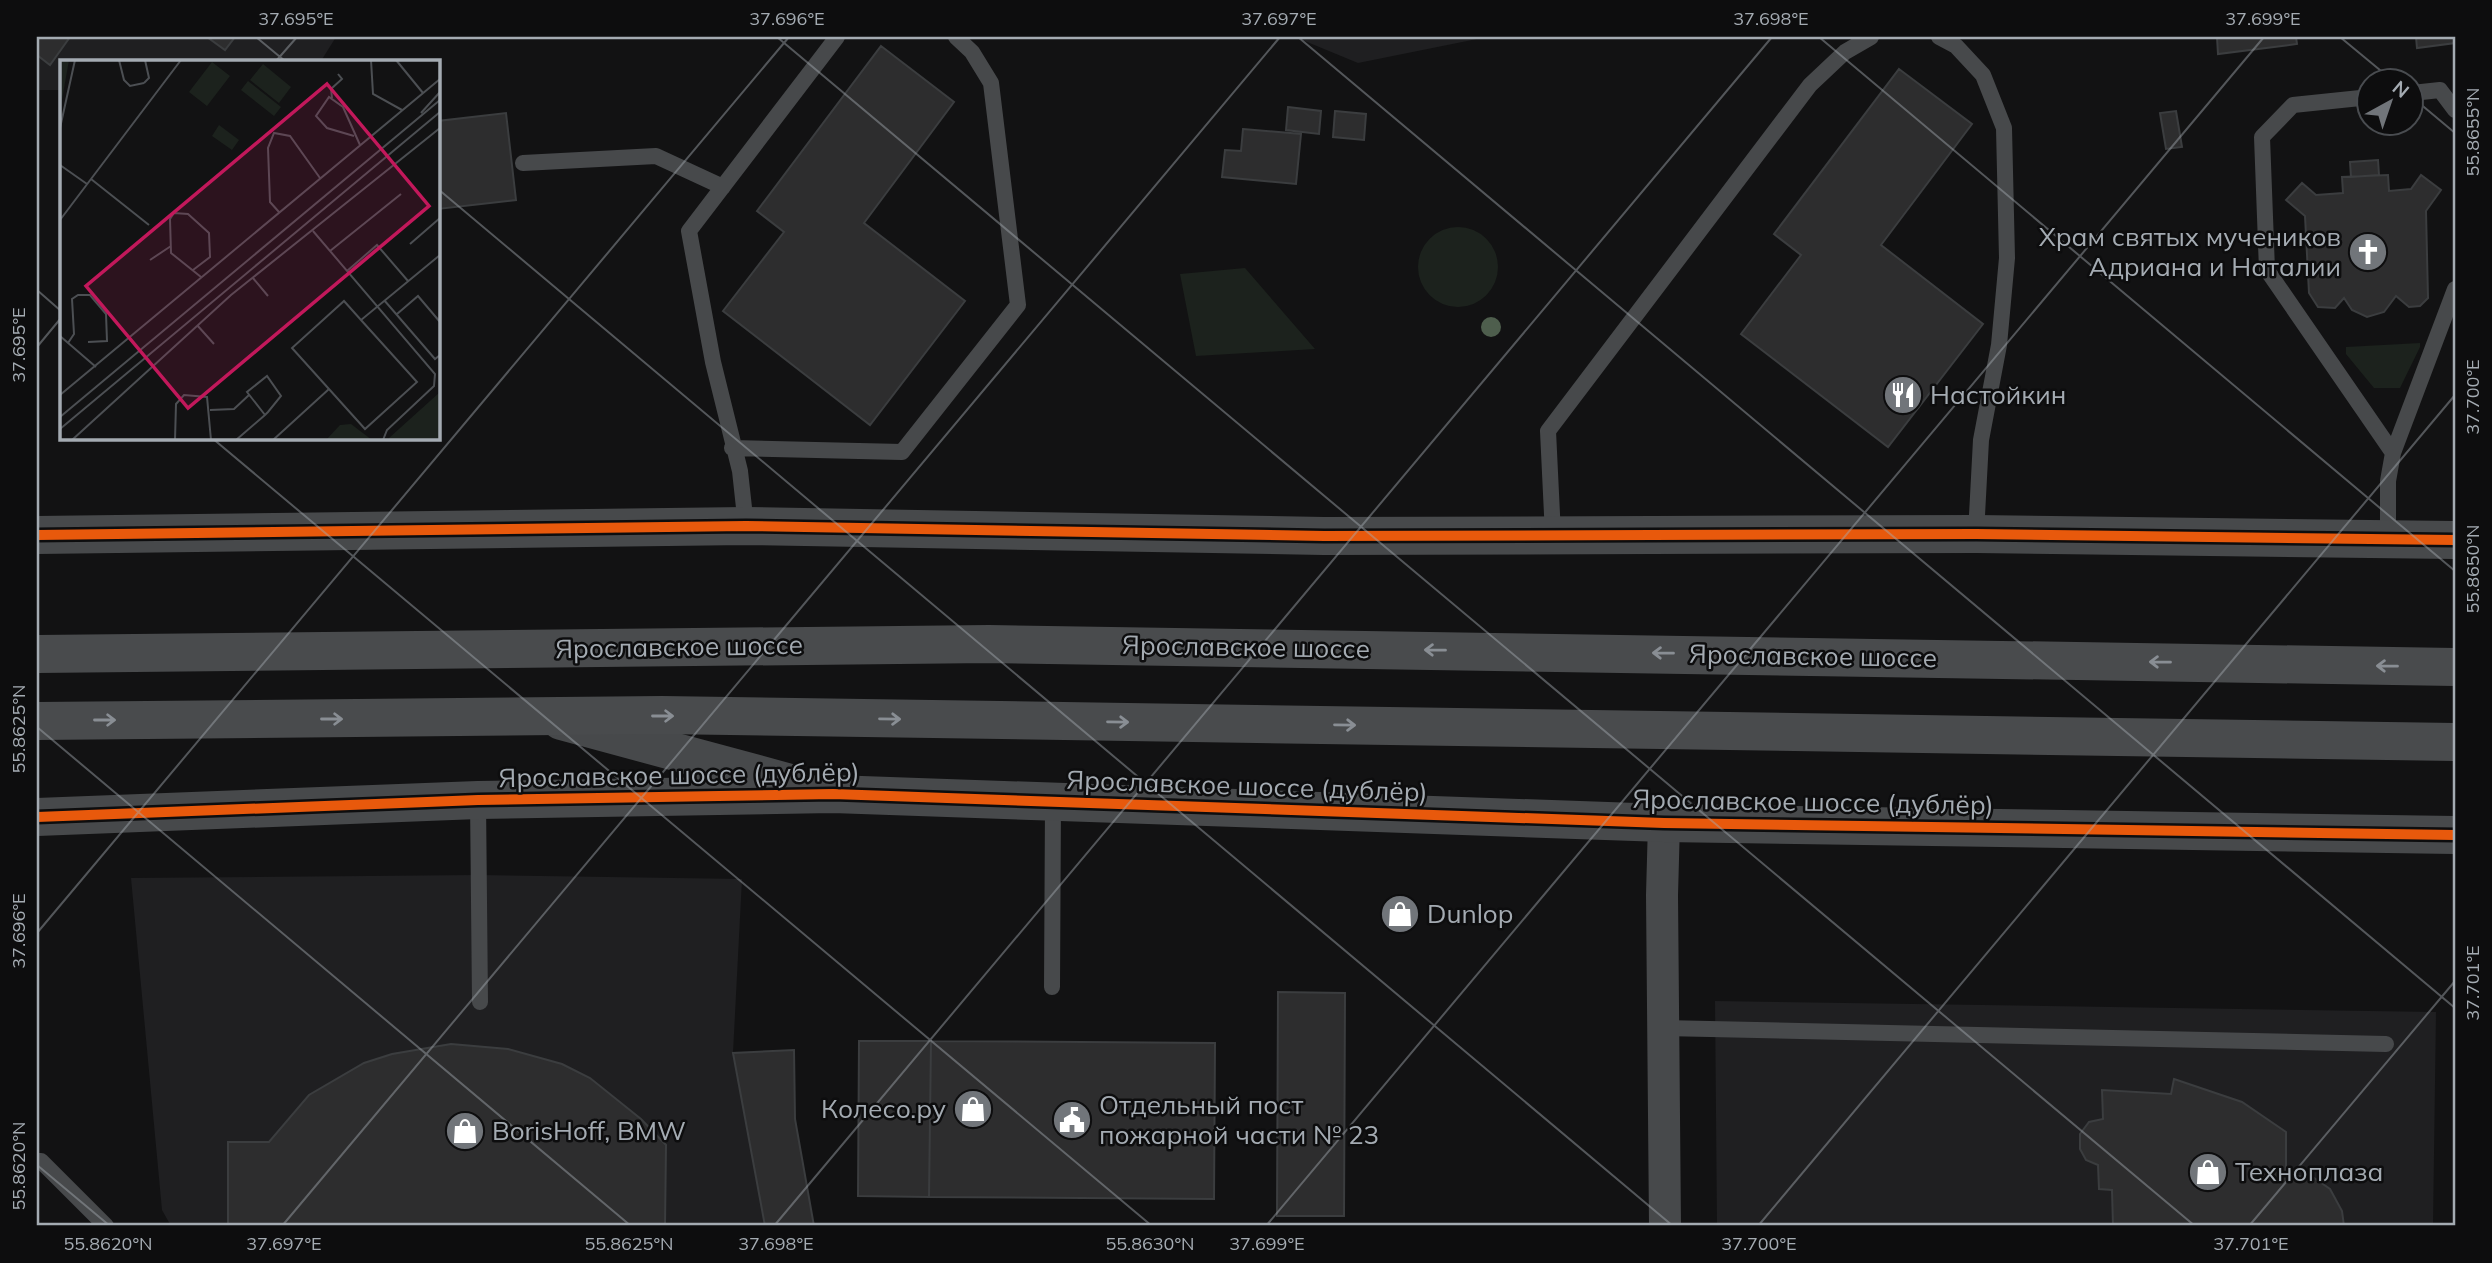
<svg xmlns="http://www.w3.org/2000/svg" width="2492" height="1263" font-family="Mulish,sans-serif">
<style>
.built{fill:#1f1f21}
.green{fill:#1c221d}
.building{fill:#2d2d2e;stroke:#3b3d3f;stroke-width:2}
.lines{fill:none;stroke-linecap:round;stroke-linejoin:round}
.service{stroke:#47494b;stroke-width:16}
.minor{stroke:#47494b;stroke-width:32}
.tertiary{stroke:#47494b;stroke-width:38}
.primary{stroke:#494b4d;stroke-width:38}
.cycleway-casing{stroke:#0d0d0e;stroke-width:15}
.cycleway{stroke:#e8590c;stroke-width:10}
.tree{fill:#4e5e4d}
.oneway{stroke:#898e94}
.ticks{fill:none;stroke:#a4abb2;stroke-width:2;stroke-opacity:0.45}
.labels{text-anchor:middle;stroke-width:5;stroke-linejoin:round;paint-order:stroke}
.poi-label{font-size:26px;fill:#a4abb2;stroke:#0d0d0e;text-anchor:start}
.street-label{font-size:26px;fill:#a4abb2;stroke:#0d0d0e}
.inset-road{fill:none;stroke:#4c4f53;stroke-width:2}
.view{fill:#c2185b;fill-opacity:0.15;stroke:#c2185b;stroke-width:3.5}
.inset-edge{fill:none;stroke:#a4abb2;stroke-width:3.5}
.neatline{fill:none;stroke:#a4abb2;stroke-width:2.5}
.ticks-label{font-size:18px;text-anchor:middle;fill:#a4abb2}
</style>
<rect width="100%" height="100%" fill="#121213"/>
<!-- built -->
<path class="built" d="M 37,37 L 336,37 L 321,61 L 61,61 L 61,90 L 37,90 Z
M 1295,37 L 1487,37 L 1358,63 Z
M 479,875 L 742,879 L 733,1053 L 765,1226 L 171,1226 L 162,1210 L 131,878 Z
M 1715,1001 L 2436,1012 L 2433,1226 L 1717,1226 Z"/>
<!-- green -->
<path class="green" d="M1418 267a40 40 0 1 1 80 0a40 40 0 1 1-80 0Z
M 1245,268 L 1315,349 L 1196,356 L 1180,274 Z
M 2420,343 L 2420,347 L 2400,388 L 2374,388 L 2346,354 L 2346,347 Z"/>
<!-- building -->
<path class="building" d="M 37,37 L 70,37 L 50,65 L 37,55 Z
M 207,37 L 235,37 L 225,50 Z
M 2217,37 L 2296,37 L 2297,44 L 2218,54 Z
M 2416,37 L 2455,37 L 2455,43 L 2417,48 Z
M 881,46 L 954,102 L 864,223 L 965,301 L 870,425 L 723,311 L 784,232 L 757,211 Z
M 1899,69 L 1972,124 L 1881,245 L 1983,324 L 1888,447 L 1741,334 L 1801,255 L 1774,234 Z
M 1288,107 L 1321,111 L 1319,134 L 1286,130 Z
M 1335,111 L 1366,114 L 1364,140 L 1333,137 Z
M 2176,111 L 2182,147 L 2166,149 L 2160,113 Z
M 506,113 L 516,200 L 438,209 L 438,121 Z
M 1243,129 L 1301,134 L 1296,184 L 1222,177 L 1225,150 L 1241,151 Z
M 2378,160 L 2379,175 L 2351,177 L 2350,162 Z
M 2388,175 L 2389,191 L 2411,189 L 2421,175 L 2441,190 L 2426,211 L 2428,298 L 2420,306 L 2409,307 L 2396,296 L 2384,312 L 2367,317 L 2352,310 L 2344,298 L 2335,308 L 2318,307 L 2309,293 L 2305,216 L 2286,200 L 2302,183 L 2316,195 L 2343,193 L 2342,177 Z
M 1278,992 L 1345,993 L 1344,1216 L 1277,1216 Z
M 859,1041 L 931,1041 L 929,1197 L 858,1196 Z
M 931,1041 L 1215,1043 L 1214,1199 L 929,1197 Z
M 451,1044 L 508,1049 L 562,1064 L 590,1078 L 641,1119 L 666,1145 L 665,1226 L 228,1226 L 228,1142 L 269,1142 L 309,1095 L 364,1063 L 392,1054 Z
M 794,1050 L 795,1119 L 814,1226 L 765,1226 L 733,1053 Z
M 2174,1079 L 2242,1102 L 2286,1132 L 2286,1175 L 2314,1178 L 2330,1189 L 2342,1211 L 2344,1226 L 2113,1226 L 2112,1190 L 2099,1189 L 2098,1165 L 2086,1160 L 2080,1149 L 2080,1134 L 2089,1122 L 2103,1119 L 2102,1090 L 2171,1094 Z"/>
<g class="lines">
<!-- service -->
<path class="service" d="M 1939,37 L 1956,46 L 1983,75 L 2004,128 L 2007,258 L 1999,345 L 1981,440 L 1976,534
M 2412,93 L 2440,90 L 2455,110
M 2370,97 L 2293,105 L 2262,137 L 2267,270 L 2393,453
M 523,163 L 656,156 L 723,187
M 732,448 L 902,452 L 1018,305 L 991,83 L 972,52 L 956,37
M 746,526 L 740,471 L 713,362 L 689,231 L 837,37
M 1553,535 L 1548,431 L 1810,85 L 1845,52 L 1871,37
M 2388,539 L 2388,481 L 2393,453 L 2455,289
M 478,800 L 480,1002
M 1052,987 L 1053,802
M 1663,1028 L 2386,1044
M 37,1161 L 41,1161 L 106,1226"/>
<!-- minor -->
<path class="minor" d="M 1664,823 L 1662,895 L 1665,1226"/>
<!-- tertiary -->
<path class="tertiary" d="M 37,535 L 746,526 L 1324,536 L 1976,534 L 2455,540
M 561,721 L 787,782
M 37,817 L 478,800 L 833,794 L 1664,823 L 2455,835"/>
<!-- primary -->
<path class="primary" d="M 37,654 L 989,644 L 2455,667
M 37,721 L 662,715 L 2455,742"/>
<!-- cycleway casing -->
<g class="cycleway-casing">
<path id="cycleway" d="M 37,535 L 746,526 L 1324,536 L 1976,534 L 2455,540
M 37,817 L 478,800 L 833,794 L 1664,823 L 2455,835"/>
</g>
<!-- cycleway -->
<use href="#cycleway" class="cycleway"/>
</g>
<!-- trees -->
<circle class="tree" cx="1491" cy="327" r="10"/>
<!-- one-way arrows -->
<defs><path id="oneway-shaft" d="M-6 0H5M1.5-3L5.5 0L1.5 3" fill="none" stroke-width="1.6" stroke-linecap="round" stroke-linejoin="round" transform="scale(1.75)"/></defs>
<g class="oneway">
<use href="#oneway-shaft" transform="translate(1435 650) rotate(-179)"/>
<use href="#oneway-shaft" transform="translate(1663 653) rotate(-179)"/>
<use href="#oneway-shaft" transform="translate(2160 662) rotate(-179)"/>
<use href="#oneway-shaft" transform="translate(2387 666) rotate(-179)"/>
<use href="#oneway-shaft" transform="translate(663 716)"/>
<use href="#oneway-shaft" transform="translate(332 719)"/>
<use href="#oneway-shaft" transform="translate(890 719) rotate(1)"/>
<use href="#oneway-shaft" transform="translate(105 720)"/>
<use href="#oneway-shaft" transform="translate(1118 722) rotate(1)"/>
<use href="#oneway-shaft" transform="translate(1345 725) rotate(1)"/>
</g>
<!-- ticks -->
<path class="ticks" d="M 256,37 L 285,61M 777,37 L 2195,1226M 1298,37 L 2455,1008M 1819,37 L 2455,571M 2340,37 L 2392,80M 276,61 L 297,37M 2412,97 L 2455,133M 438,189 L 1673,1226M 37,290 L 61,311M 37,347 L 61,318M 212,438 L 1152,1226M 37,727 L 631,1226M 37,933 L 789,37M 37,1165 L 110,1226M 282,1226 L 1280,37M 774,1226 L 1772,37M 1266,1226 L 2264,37M 1758,1226 L 2455,395M 2249,1226 L 2455,981"/>
<!-- icons -->
<defs>
<g id="church-disc" transform="scale(2.0125)"><circle r="9.5" fill="#71757a" stroke="#0d0d0e"/><path d="M-1.2-6h2.4v3.5h3.3v2.4h-3.3V6h-2.4V-.1h-3.3v-2.4h3.3Z" fill="#fff"/></g>
<g id="restaurant-disc" transform="scale(2.0125)"><circle r="9.5" fill="#71757a" stroke="#0d0d0e"/><path d="M-5-6h1v4h1v-4h1v4h1v-4h1v5L-1.5 .5V6h-2V.5L-5-1ZM5-6V6H3V1.5H1.5Q1.5-4 5-6Z" fill="#fff"/></g>
<g id="shop-disc" transform="scale(2.0125)"><circle r="9.5" fill="#71757a" stroke="#0d0d0e"/><path d="M-5-2.5h2.3a2.7 3.5 0 0 1 5.4 0H5L5.5 6h-11ZM-1.5-2.5h3a1.5 2.3 0 0 0-3 0Z" fill="#fff"/></g>
<g id="civic-disc" transform="scale(2.0125)"><circle r="9.5" fill="#71757a" stroke="#0d0d0e"/><path d="M-.6-6.5H3V-4.5H.6V-3L4-1V1h2V6H-6V1h2V-1L-.6-3ZM-1.2 2.5V6h2.4V2.5Z" fill="#fff"/></g>
</defs>
<g fill-rule="evenodd">
<use href="#church-disc" x="2368" y="252"/>
<use href="#restaurant-disc" x="1903" y="395"/>
<use href="#shop-disc" x="1400" y="914"/>
<use href="#shop-disc" x="973" y="1109"/>
<use href="#civic-disc" x="1072" y="1120"/>
<use href="#shop-disc" x="465" y="1131"/>
<use href="#shop-disc" x="2208" y="1172"/>
</g>
<g class="labels">
<!-- poi labels -->
<g class="poi-label">
<text x="2341" y="246" text-anchor="end">Храм святых мучеников<tspan x="2341" dy="30">Адриана и Наталии</tspan></text>
<text x="1930" y="404">Настойкин</text>
<text x="1427" y="923">Dunlop</text>
<text x="1099" y="1114">Отдельный пост<tspan x="1099" dy="30">пожарной части № 23</tspan></text>
<text x="946" y="1118" text-anchor="end">Колесо.ру</text>
<text x="492" y="1140">BorisHoff, BMW</text>
<text x="2235" y="1181">Техноплаза</text>
</g>
<!-- street labels -->
<g class="street-label">
<text transform="translate(679 647) rotate(-1)" y="9">Ярославское шоссе</text>
<text transform="translate(1246 647) rotate(1)" y="9">Ярославское шоссе</text>
<text transform="translate(1813 656) rotate(1)" y="9">Ярославское шоссе</text>
<text transform="translate(679 775) rotate(-1)" y="9">Ярославское шоссе (дублёр)</text>
<text transform="translate(1247 786) rotate(2)" y="9">Ярославское шоссе (дублёр)</text>
<text transform="translate(1813 802) rotate(1)" y="9">Ярославское шоссе (дублёр)</text>
</g>
</g>
<!-- overview -->
<g transform="translate(60 60)">
<rect width="380" height="380" fill="#121213"/>
<path d="M 0,0 L 9,0 L 0,51 ZM 152,2 L 170,16 L 147,46 L 129,32 ZM 203,4 L 231,27 L 219,43 L 190,20 ZM 188,21 L 221,47 L 214,56 L 181,30 ZM 159,65 L 179,80 L 172,90 L 152,76 ZM 380,332 L 380,380 L 329,380 L 329,378 ZM 291,364 L 312,380 L 266,380 L 280,365 Z" fill="#1c221d"/>
<path class="inset-road" d="M 59,0 L 64,20 L 70,26 L 84,23M 311,0 L 313,34 L 342,50M 336,0 L 363,33M 84,23 L 89,18 L 85,0M 272,38 L 271,29 L 282,19 L 278,14M 361,53 L 380,32M 0,68 L 15,0M 294,76 L 267,68 L 256,56 L 269,37 L 283,47 L 300,85M 0,105 L 27,124M 31,119 L 89,165M 219,152 L 210,142 L 208,88 L 214,73 L 230,76 L 260,118M 0,160 L 121,0M 253,171 L 375,314 L 374,326 L 327,370 L 323,380M 350,184 L 380,158M 270,191 L 341,134M 90,200 L 111,186M 133,210 L 150,197 L 149,173 L 128,154 L 114,153 L 110,159 L 111,193 L 141,217M 287,211 L 317,185 L 348,221M 193,218 L 208,236M 324,240 L 375,299 L 380,295M 337,254 L 358,236 L 380,262M 301,260 L 284,241 L 232,288 L 305,369 L 357,322 L 301,260 L 380,195M 137,265 L 154,284M 0,276 L 36,307M 8,283 L 14,274 L 12,239 L 18,235 L 30,235 L 46,254 L 47,281 L 28,282M 0,335 L 380,19M 150,350 L 174,349 L 189,335M 0,357 L 380,40M 0,369 L 380,52M 12,380 L 171,235 L 380,68M 115,380 L 116,344 L 124,335 L 147,337 L 151,380M 176,380 L 205,355 L 208,352 L 221,336 L 207,316 L 187,332 L 205,355M 213,380 L 269,329"/>
<path class="view" d="M 267,24 L 369,146 L 128,348 L 26,226 Z"/>
<rect width="380" height="380" class="inset-edge"/>
</g>
<!-- border -->
<rect width="2492" height="1263" fill="none" stroke="#0d0d0e" stroke-width="77"/>
<!-- north arrow -->
<g transform="translate(2390 102) rotate(40)"><circle r="33" fill="#0d0d0e" stroke="#494c50" stroke-width="2"/>
<path d="M0-5L12 26L0 18L-12 26Z" fill="#71757a"/>
<text y="-10" font-size="19" font-weight="bold" text-anchor="middle" fill="#a4abb2">N</text>
</g>
<rect x="38" y="38" width="2416" height="1186" class="neatline"/>
<g class="ticks-label">
<text x="296" y="25">37.695°E</text>
<text x="787" y="25">37.696°E</text>
<text x="1279" y="25">37.697°E</text>
<text x="1771" y="25">37.698°E</text>
<text x="2263" y="25">37.699°E</text>
<text transform="translate(2473 132) rotate(-90)" y="6">55.8655°N</text>
<text transform="translate(19 345) rotate(-90)" y="6">37.695°E</text>
<text transform="translate(2473 397) rotate(-90)" y="6">37.700°E</text>
<text transform="translate(2473 569) rotate(-90)" y="6">55.8650°N</text>
<text transform="translate(19 729) rotate(-90)" y="6">55.8625°N</text>
<text transform="translate(19 931) rotate(-90)" y="6">37.696°E</text>
<text transform="translate(2473 983) rotate(-90)" y="6">37.701°E</text>
<text transform="translate(19 1166) rotate(-90)" y="6">55.8620°N</text>
<text x="108" y="1250">55.8620°N</text>
<text x="284" y="1250">37.697°E</text>
<text x="629" y="1250">55.8625°N</text>
<text x="776" y="1250">37.698°E</text>
<text x="1150" y="1250">55.8630°N</text>
<text x="1267" y="1250">37.699°E</text>
<text x="1759" y="1250">37.700°E</text>
<text x="2251" y="1250">37.701°E</text>
</g>
</svg>
